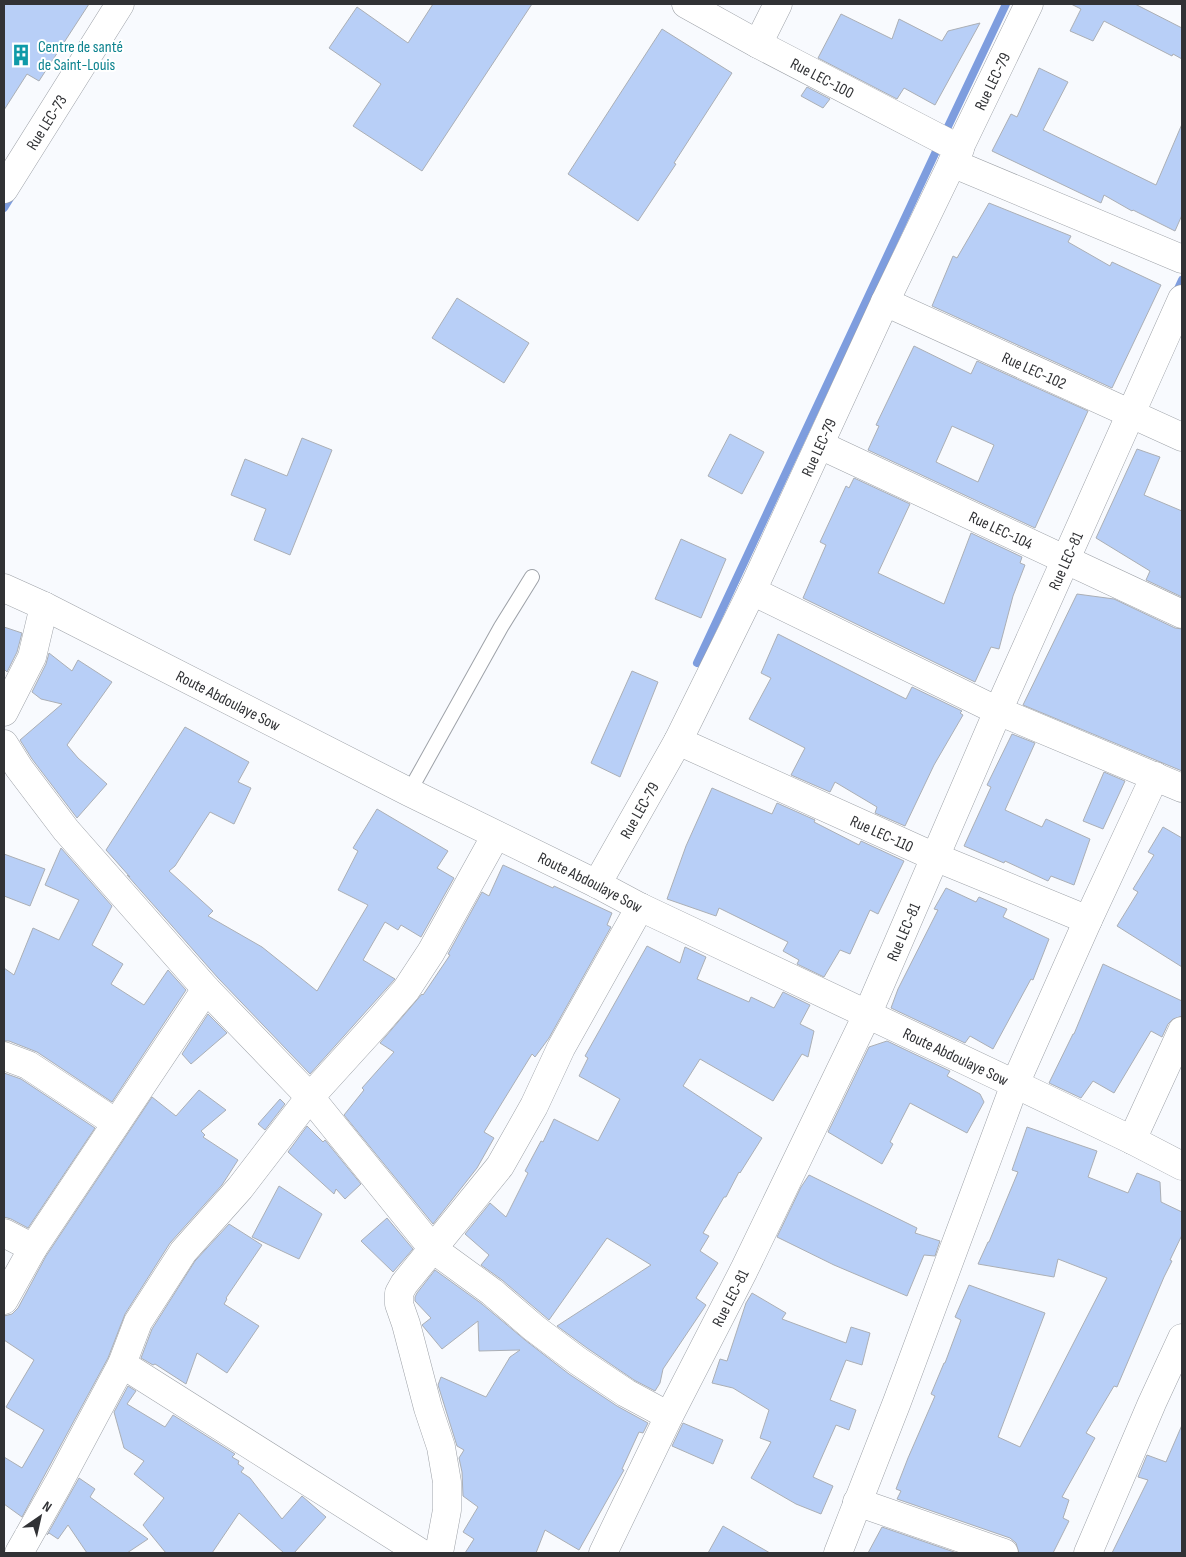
<svg xmlns="http://www.w3.org/2000/svg" width="1186" height="1557" font-family="'Sofia Sans Condensed',sans-serif">
<style>
.lines{fill:none;stroke-linecap:round;stroke-linejoin:round}
.stream{stroke:#7e9dde;stroke-width:8}
.building{fill:#b8cff7;stroke:#abafb5;fill-rule:evenodd}
.lane-casing{stroke:#9ea2a8;stroke-width:16}
.street-casing{stroke:#9ea2a8;stroke-width:29}
.lane{stroke:#fff;stroke-width:14}
.street{stroke:#fff;stroke-width:28}
.labels{text-anchor:middle;stroke-width:4;stroke-linejoin:round;paint-order:stroke}
.culture-label{font-size:16px;fill:#0d838f;stroke:#fff;text-anchor:start}
.street-label{font-size:16px;fill:#313235;stroke:#fff}
</style>
<rect width="100%" height="100%" fill="#f8fafe"/>
<g class="lines">
<!-- stream -->
<path class="stream" d="M 944,135 L 1006,4
M 4,208 L 12,195
M 1176,293 L 1182,280
M 697,663 L 939,145 L 938,145"/>
</g>
<!-- building -->
<path class="building" d="M 4,4 L 89,4 L 39,81 L 27,74 L 4,110 Z
M 433,4 L 532,4 L 422,171 L 353,126 L 381,84 L 329,48 L 357,7 L 408,43 Z
M 1071,4 L 1135,4 L 1182,28 L 1182,59 L 1173,54 L 1172,56 L 1104,21 L 1093,41 L 1070,31 L 1081,9 Z
M 841,14 L 892,39 L 899,19 L 942,41 L 948,31 L 980,23 L 935,105 L 904,88 L 897,99 L 818,58 Z
M 662,29 L 732,73 L 674,163 L 676,164 L 638,221 L 568,174 Z
M 1039,68 L 1068,82 L 1043,130 L 1156,185 L 1182,124 L 1182,215 L 1175,231 L 1133,210 L 1132,211 L 1104,195 L 1101,203 L 992,151 L 1011,114 L 1017,117 Z
M 807,87 L 830,99 L 823,108 L 801,96 Z
M 989,203 L 1071,236 L 1068,242 L 1110,266 L 1112,262 L 1161,285 L 1112,388 L 932,306 L 953,256 L 957,258 Z
M 457,298 L 529,343 L 504,383 L 432,338 Z
M 914,346 L 971,374 L 977,361 L 1088,411 L 1035,528 L 868,450 L 879,426 L 876,425 ZM 952,426 L 994,445 L 978,482 L 936,462 Z
M 730,434 L 764,452 L 742,494 L 708,476 Z
M 302,438 L 332,450 L 290,555 L 254,540 L 266,509 L 231,495 L 245,459 L 287,476 Z
M 1137,449 L 1160,457 L 1144,495 L 1182,511 L 1182,597 L 1146,580 L 1150,571 L 1096,538 Z
M 854,478 L 910,504 L 878,573 L 944,604 L 971,533 L 1022,557 L 1020,563 L 1025,565 L 1013,596 L 999,649 L 991,647 L 975,682 L 803,598 L 826,545 L 820,542 L 846,486 L 849,488 Z
M 681,539 L 726,559 L 701,618 L 655,599 Z
M 1077,594 L 1114,599 L 1175,628 L 1182,629 L 1182,771 L 1023,705 Z
M 4,627 L 22,633 L 17,652 L 7,672 L 4,669 Z
M 778,634 L 906,699 L 912,687 L 962,711 L 960,713 L 963,715 L 934,765 L 905,826 L 875,813 L 877,807 L 835,782 L 830,792 L 791,775 L 805,748 L 749,719 L 771,678 L 761,673 Z
M 49,653 L 72,671 L 78,660 L 112,682 L 67,745 L 78,758 L 107,784 L 77,818 L 32,759 L 20,740 L 62,704 L 41,699 L 32,692 L 46,664 Z
M 632,671 L 658,682 L 620,777 L 591,763 Z
M 185,727 L 249,762 L 238,782 L 251,788 L 234,824 L 210,812 L 175,866 L 169,871 L 213,911 L 208,916 L 262,947 L 317,991 L 368,905 L 338,890 L 358,851 L 353,848 L 377,809 L 448,851 L 437,868 L 454,878 L 421,937 L 401,925 L 398,930 L 385,922 L 363,960 L 395,979 L 310,1074 L 218,978 L 127,875 L 130,877 L 106,850 Z
M 1012,734 L 1035,743 L 1005,810 L 1042,827 L 1046,819 L 1090,839 L 1074,885 L 1051,876 L 1048,881 L 1005,861 L 1004,863 L 964,846 L 991,787 L 987,785 Z
M 1104,772 L 1125,781 L 1103,829 L 1083,821 Z
M 712,788 L 772,814 L 777,803 L 815,820 L 814,822 L 859,845 L 861,841 L 904,861 L 878,914 L 870,910 L 850,954 L 840,950 L 824,977 L 797,964 L 799,960 L 783,951 L 788,942 L 719,908 L 716,916 L 667,899 L 686,846 Z
M 1163,827 L 1182,838 L 1182,967 L 1117,926 L 1138,892 L 1133,889 L 1154,855 L 1148,852 Z
M 61,848 L 112,906 L 92,945 L 123,964 L 111,984 L 144,1005 L 168,970 L 186,990 L 112,1102 L 37,1052 L 9,1041 L 4,1041 L 4,968 L 14,975 L 33,928 L 59,940 L 79,900 L 45,885 Z
M 4,854 L 45,869 L 30,906 L 4,896 Z
M 503,865 L 553,888 L 554,886 L 612,913 L 607,925 L 611,927 L 549,1038 L 535,1057 L 532,1054 L 484,1132 L 494,1138 L 477,1168 L 433,1224 L 344,1115 L 364,1090 L 362,1088 L 394,1052 L 380,1043 L 422,994 L 423,995 L 450,955 L 448,954 L 482,892 L 489,896 Z
M 946,888 L 976,902 L 979,897 L 1007,909 L 1003,917 L 1049,939 L 1033,980 L 1031,979 L 993,1049 L 970,1036 L 965,1043 L 891,1008 L 898,989 L 938,910 L 934,909 Z
M 647,946 L 680,963 L 685,947 L 706,957 L 697,979 L 749,1002 L 751,997 L 774,1008 L 783,992 L 810,1005 L 800,1024 L 814,1031 L 808,1057 L 802,1054 L 773,1101 L 700,1059 L 683,1086 L 762,1138 L 740,1173 L 739,1172 L 726,1197 L 724,1197 L 703,1233 L 709,1236 L 700,1251 L 718,1263 L 696,1298 L 706,1305 L 663,1369 L 660,1383 L 655,1391 L 634,1380 L 587,1348 L 557,1326 L 651,1265 L 607,1238 L 549,1320 L 502,1280 L 481,1265 L 489,1255 L 465,1234 L 490,1203 L 506,1217 L 528,1173 L 525,1171 L 541,1141 L 543,1142 L 554,1119 L 598,1141 L 620,1099 L 579,1076 L 588,1058 L 585,1056 Z
M 1103,964 L 1182,1001 L 1182,1016 L 1173,1019 L 1168,1024 L 1162,1037 L 1151,1031 L 1114,1093 L 1093,1081 L 1081,1098 L 1049,1083 L 1073,1034 L 1074,1034 Z
M 208,1014 L 227,1033 L 191,1064 L 182,1054 Z
M 887,1041 L 950,1071 L 947,1076 L 980,1094 L 984,1102 L 967,1133 L 910,1103 L 890,1142 L 893,1144 L 882,1164 L 828,1132 L 869,1047 Z
M 4,1073 L 21,1079 L 95,1128 L 28,1228 L 11,1219 L 4,1217 Z
M 199,1090 L 226,1110 L 201,1131 L 205,1135 L 203,1137 L 238,1160 L 222,1185 L 170,1243 L 125,1314 L 108,1358 L 22,1517 L 4,1504 L 4,1457 L 22,1468 L 44,1430 L 6,1407 L 34,1360 L 4,1340 L 4,1316 L 12,1314 L 18,1308 L 46,1256 L 152,1097 L 176,1116 Z
M 280,1099 L 285,1104 L 265,1130 L 258,1124 Z
M 307,1126 L 323,1142 L 325,1140 L 361,1184 L 345,1199 L 336,1189 L 334,1194 L 288,1152 Z
M 1027,1127 L 1097,1151 L 1088,1177 L 1128,1193 L 1137,1173 L 1160,1182 L 1161,1202 L 1182,1212 L 1182,1235 L 1170,1260 L 1172,1261 L 1164,1277 L 1117,1387 L 1114,1386 L 1086,1433 L 1095,1438 L 1062,1497 L 1069,1500 L 1063,1518 L 1069,1521 L 1053,1553 L 1019,1553 L 1016,1543 L 1010,1538 L 897,1499 L 901,1491 L 896,1489 L 908,1458 L 935,1396 L 931,1394 L 944,1363 L 945,1363 L 961,1320 L 955,1317 L 969,1285 L 1045,1313 L 998,1437 L 1020,1447 L 1107,1278 L 1058,1259 L 1054,1277 L 978,1264 L 988,1242 L 989,1242 L 1018,1172 L 1012,1170 Z
M 809,1175 L 917,1228 L 915,1233 L 940,1241 L 935,1256 L 924,1255 L 907,1296 L 834,1265 L 777,1237 L 801,1187 Z
M 279,1186 L 322,1214 L 299,1259 L 252,1237 Z
M 387,1218 L 413,1249 L 393,1272 L 361,1241 Z
M 229,1224 L 262,1245 L 226,1298 L 227,1299 L 224,1304 L 259,1326 L 227,1373 L 197,1353 L 186,1384 L 155,1364 L 153,1365 L 141,1358 L 152,1329 L 195,1261 Z
M 435,1270 L 482,1304 L 525,1340 L 569,1374 L 617,1406 L 648,1423 L 643,1433 L 639,1432 L 622,1469 L 624,1470 L 579,1550 L 545,1530 L 536,1553 L 465,1553 L 474,1539 L 463,1532 L 478,1507 L 463,1496 L 462,1472 L 459,1458 L 464,1450 L 457,1446 L 438,1385 L 441,1377 L 486,1397 L 510,1357 L 520,1350 L 479,1351 L 478,1321 L 442,1349 L 422,1325 L 431,1318 L 415,1301 L 415,1297 L 417,1293 Z
M 752,1293 L 786,1313 L 782,1319 L 846,1343 L 851,1327 L 870,1333 L 862,1365 L 846,1360 L 830,1400 L 856,1410 L 849,1430 L 836,1425 L 813,1477 L 833,1486 L 821,1514 L 796,1504 L 751,1478 L 771,1442 L 760,1438 L 769,1410 L 733,1388 L 712,1383 L 720,1359 L 727,1361 L 746,1303 Z
M 128,1386 L 136,1391 L 127,1404 L 165,1427 L 173,1415 L 235,1454 L 232,1457 L 239,1461 L 238,1464 L 244,1468 L 241,1472 L 250,1478 L 282,1519 L 302,1496 L 326,1517 L 294,1553 L 284,1553 L 239,1513 L 212,1553 L 166,1553 L 143,1525 L 164,1498 L 134,1474 L 144,1461 L 124,1448 L 114,1412 Z
M 683,1423 L 723,1440 L 713,1464 L 672,1446 Z
M 1182,1425 L 1182,1553 L 1112,1553 L 1148,1480 L 1138,1477 L 1147,1455 L 1166,1462 Z
M 79,1478 L 95,1489 L 90,1497 L 148,1539 L 127,1553 L 87,1553 L 68,1525 L 58,1539 L 49,1533 L 47,1535 Z
M 723,1526 L 770,1553 L 708,1553 Z
M 882,1527 L 957,1553 L 868,1553 Z"/>
<g class="lines">
<!-- lane casing -->
<g class="lane-casing">
<path id="lane" d="M 409,792 L 501,627 L 532,577"/>
</g>
<!-- street casing -->
<g class="street-casing">
<g id="street">
<path id="s1" d="M 686,4 L 758,44 L 960,149"/>
<path d="M 758,44 L 778,4"/>
<path d="M 952,163 L 1182,259"/>
<path id="s2" d="M 4,189 L 120,4"/>
<path id="s3" d="M 885,302 L 1182,437"/>
<path id="s4" d="M 820,445 L 1182,614"/>
<path id="s5" d="M 4,588 L 44,606 L 409,792 L 597,884 L 640,907 L 1015,1084 L 1132,1140 L 1182,1166"/>
<path d="M 752,591 L 998,711 L 1182,788"/>
<path d="M 4,712 L 32,657 L 44,606"/>
<path id="s6" d="M 678,741 L 935,857 L 1088,920"/>
<path d="M 4,744 L 19,768 L 66,830 L 206,989 L 310,1097 L 433,1249 L 492,1292 L 534,1328 L 578,1361 L 626,1393 L 669,1416"/>
<path id="s7" d="M 597,884 L 678,741 L 752,591 L 885,302 L 1029,4"/>
<path d="M 4,1056 L 28,1065 L 116,1123"/>
<path d="M 1132,1140 L 1182,1031"/>
<path d="M 4,1233 L 33,1248"/>
<path d="M 4,1300 L 33,1248 L 206,989"/>
<path d="M 122,1364 L 421,1553"/>
<path d="M 857,1502 L 1004,1553"/>
<path d="M 19,1553 L 58,1484 L 122,1364 L 138,1322 L 183,1252 L 240,1188 L 310,1097 L 379,1021 L 406,990 L 431,952 L 496,835"/>
<path d="M 439,1553 L 447,1510 L 447,1482 L 441,1447 L 428,1408 L 406,1324 L 399,1304 L 399,1293 L 404,1284 L 500,1166 L 534,1106 L 561,1048 L 640,907"/>
<path id="s8" d="M 603,1553 L 669,1416 L 744,1270 L 867,1015 L 998,711 L 1182,299"/>
<path d="M 838,1553 L 897,1402 L 1015,1084 L 1088,920 L 1155,776"/>
<path d="M 1088,1553 L 1152,1403 L 1182,1338"/>
</g>
</g>
<!-- lane -->
<use href="#lane" class="lane"/>
<!-- street -->
<use href="#street" class="street"/>
</g>
<!-- icons -->
<defs>
<g id="building-bare" transform="scale(1.725)"><path d="M-4-6H4V6H1V3H-1V6H-4ZM-2.5-4.3h1.7v1.8h-1.7ZM.8-4.3h1.7v1.8H.8ZM-2.5-1h1.7V.8h-1.7ZM.8-1h1.7V.8H.8Z" fill="#0f9aa8" stroke="#fff" stroke-width="2.5" paint-order="stroke"/></g>
</defs>
<g fill-rule="evenodd">
<use href="#building-bare" x="21" y="55"/>
</g>
<g class="labels">
<!-- culture labels -->
<g class="culture-label">
<text x="38" y="52">Centre de santé<tspan x="38" dy="18">de Saint-Louis</tspan></text>
</g>
<!-- street labels -->
<g class="street-label">
<text dy="6" stroke="none"><textPath href="#s1" startOffset="155">Rue LEC-100</textPath></text>
<text dy="6" stroke="none"><textPath href="#s7" startOffset="895">Rue LEC-79</textPath></text>
<text dy="6" stroke="none"><textPath href="#s2" startOffset="79">Rue LEC-73</textPath></text>
<text dy="6" stroke="none"><textPath href="#s3" startOffset="164">Rue LEC-102</textPath></text>
<text dy="6" stroke="none"><textPath href="#s7" startOffset="490">Rue LEC-79</textPath></text>
<text dy="6" stroke="none"><textPath href="#s4" startOffset="200">Rue LEC-104</textPath></text>
<text dy="6" stroke="none"><textPath href="#s8" startOffset="1095">Rue LEC-81</textPath></text>
<text dy="6" stroke="none"><textPath href="#s5" startOffset="251">Route Abdoulaye Sow</textPath></text>
<text dy="6" stroke="none"><textPath href="#s7" startOffset="85">Rue LEC-79</textPath></text>
<text dy="6" stroke="none"><textPath href="#s6" startOffset="224">Rue LEC-110</textPath></text>
<text dy="6" stroke="none"><textPath href="#s5" startOffset="656">Route Abdoulaye Sow</textPath></text>
<text dy="6" stroke="none"><textPath href="#s8" startOffset="690">Rue LEC-81</textPath></text>
<text dy="6" stroke="none"><textPath href="#s5" startOffset="1061">Route Abdoulaye Sow</textPath></text>
<text dy="6" stroke="none"><textPath href="#s8" startOffset="285">Rue LEC-81</textPath></text>
</g>
</g>
<!-- border -->
<rect width="1186" height="1557" fill="none" stroke="#313235" stroke-width="10"/>
<!-- north arrow -->
<g transform="translate(40 1517) rotate(34)" stroke="#ffffff" stroke-width="4" paint-order="stroke">
<path d="M0-4L9 19L0 12L-9 19Z" fill="#313235"/>
<text y="-8" font-size="14" font-weight="bold" text-anchor="middle" fill="#313235">N</text>
</g>
</svg>
